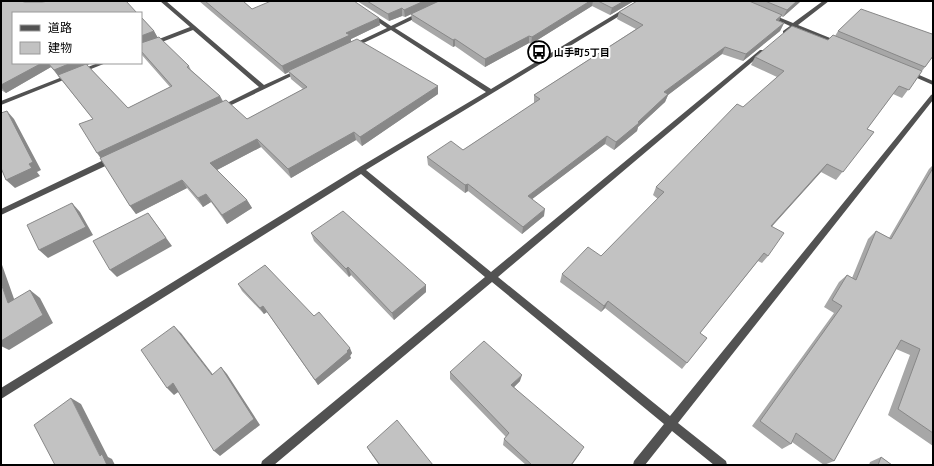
<svg xmlns="http://www.w3.org/2000/svg" width="934" height="466" font-family="Lato,'Noto Sans JP',sans-serif">
<style>
.lines{fill:none;stroke-linecap:round;stroke-linejoin:round}
.street{fill:#525252;fill-rule:evenodd}
.wall{fill:#a7a7a7}
.shaded-wall{fill:#888}
.building{fill:#c2c2c2;stroke:#888}
.labels{text-anchor:middle;stroke-width:4;stroke-linejoin:round;paint-order:stroke}
.far-poi-label{font-size:10px;font-weight:bold;fill:#000;stroke:#fff;text-anchor:start}
</style>
<rect width="100%" height="100%" fill="#fff"/>
<g class="lines">
<!-- street -->
<path class="street" d="M 160,1 L 166,1 L 264,85 L 297,70 L 299,69 L 302,71 L 223,109 L 219,109 L 219,107 L 259,87 L 193,30 L 141,50 L 141,46 L 190,27 Z
M 637,1 L 644,1 L 366,170 L 491,272 L 760,50 L 764,50 L 764,52 L 498,277 L 670,416 L 931,95 L 933,94 L 933,100 L 678,423 L 726,461 L 727,465 L 714,465 L 672,431 L 645,465 L 633,465 L 634,461 L 664,424 L 492,282 L 274,465 L 261,465 L 262,461 L 485,277 L 361,174 L 1,399 L 1,388 L 358,168 L 486,92 L 391,30 L 355,47 L 351,47 L 351,45 L 387,28 L 369,16 L 369,14 L 373,14 L 391,26 L 418,13 L 422,13 L 422,15 L 395,28 L 491,89 Z
M 823,1 L 829,1 L 798,25 L 840,42 L 840,44 L 836,44 L 795,27 L 787,33 L 783,33 L 783,31 L 790,26 L 766,15 L 771,14 L 793,23 Z
M 98,63 L 106,63 L 1,105 L 1,101 Z
M 910,71 L 933,81 L 933,85 L 908,74 L 907,73 Z
M 110,157 L 116,157 L 117,159 L 116,161 L 1,215 L 1,209 Z"/>
</g>
<!-- wall -->
<path class="wall" d="M 1,1 L 126,1 L 13,63 L 92,63 L 87,65 L 128,108 L 170,87 L 141,54 L 141,17 L 154,31 L 157,37 L 189,66 L 191,70 L 220,96 L 223,101 L 247,119 L 303,89 L 291,79 L 289,72 L 285,74 L 199,1 L 243,1 L 252,9 L 380,25 L 351,39 L 351,41 L 438,86 L 438,94 L 362,146 L 356,140 L 291,178 L 261,147 L 217,170 L 247,200 L 252,208 L 227,224 L 211,202 L 203,207 L 187,188 L 136,214 L 130,206 L 101,158 L 93,119 L 51,67 L 6,93 L 1,90 Z
M 357,1 L 634,1 L 610,15 L 592,6 L 531,44 L 529,43 L 485,67 L 455,46 L 453,47 L 412,21 L 411,14 L 405,17 L 402,16 L 389,21 Z
M 637,1 L 801,1 L 783,17 L 781,16 L 779,21 L 784,23 L 780,31 L 743,61 L 722,54 L 668,95 L 665,102 L 638,127 L 637,131 L 614,150 L 605,144 L 532,199 L 544,216 L 522,234 L 468,191 L 465,193 L 428,165 L 427,157 L 463,150 L 534,103 L 534,95 L 636,29 L 617,19 L 619,12 Z
M 838,31 L 932,34 L 933,32 L 933,59 L 931,59 L 902,98 L 893,94 L 867,129 L 874,132 L 836,180 L 821,172 L 772,226 L 768,256 L 762,263 L 758,261 L 700,333 L 707,338 L 682,369 L 605,308 L 601,312 L 560,282 L 562,274 L 601,256 L 658,199 L 653,195 L 656,187 L 777,77 L 751,65 L 755,57 L 828,40 L 835,36 Z
M 933,165 L 933,446 L 888,415 L 910,355 L 896,349 L 834,461 L 824,465 L 792,442 L 791,444 L 782,449 L 752,426 L 834,313 L 824,307 L 839,282 L 847,275 L 852,278 L 868,239 L 876,231 L 889,238 L 929,169 Z
M 311,233 L 426,292 L 394,320 L 351,275 L 349,277 L 314,241 Z
M 238,284 L 314,316 L 352,353 L 350,356 L 351,358 L 318,385 L 267,312 L 264,314 L 242,291 Z
M 450,372 L 520,381 L 514,387 L 581,452 L 572,465 L 526,465 L 503,445 L 504,439 L 506,437 L 450,379 Z
M 367,447 L 433,465 L 379,465 L 370,452 Z
M 881,457 L 892,465 L 869,465 L 870,462 Z"/>
<!-- shaded-wall -->
<path class="shaded-wall" d="M 424,1 L 440,1 L 405,17 L 404,10 Z
M 590,1 L 593,1 L 592,6 L 531,44 L 532,37 Z
M 624,1 L 634,1 L 610,15 L 612,8 Z
M 797,1 L 801,1 L 783,17 L 787,10 Z
M 402,8 L 402,16 L 389,21 L 388,14 Z
M 782,15 L 778,22 L 776,20 Z
M 379,18 L 380,25 L 351,39 L 351,43 L 288,71 L 289,72 L 285,74 L 282,66 L 346,33 Z
M 784,23 L 780,31 L 743,61 L 746,54 Z
M 154,31 L 158,38 L 141,44 L 141,36 Z
M 529,36 L 529,43 L 485,67 L 485,59 Z
M 455,39 L 455,46 L 453,47 L 453,40 Z
M 725,47 L 722,54 L 668,95 L 665,102 L 638,127 L 637,131 L 614,150 L 616,142 L 638,122 L 664,92 Z
M 42,63 L 48,63 L 51,67 L 6,93 L 1,87 L 1,85 Z
M 71,63 L 92,63 L 59,77 L 54,70 Z
M 438,86 L 438,94 L 362,146 L 360,137 Z
M 220,96 L 223,103 L 102,160 L 97,153 Z
M 7,111 L 14,119 L 41,170 L 37,172 L 40,176 L 15,188 L 6,180 Z
M 354,132 L 356,140 L 291,178 L 288,169 Z
M 607,136 L 605,144 L 527,203 L 528,196 Z
M 257,139 L 261,147 L 215,171 L 210,163 Z
M 827,164 L 821,172 L 766,233 L 771,226 Z
M 182,180 L 187,188 L 136,214 L 130,206 Z
M 468,184 L 468,191 L 465,193 L 465,185 Z
M 206,194 L 211,202 L 203,207 L 198,198 Z
M 247,200 L 252,208 L 227,224 L 222,215 Z
M 72,203 L 80,212 L 93,235 L 48,258 L 39,250 Z
M 545,209 L 544,216 L 522,234 L 523,227 Z
M 148,213 L 172,246 L 117,277 L 110,270 Z
M 1,262 L 18,310 L 8,303 L 1,283 Z
M 348,267 L 351,275 L 349,277 L 346,269 Z
M 426,285 L 426,292 L 394,320 L 392,313 Z
M 30,290 L 40,298 L 53,323 L 9,350 L 1,346 L 1,341 Z
M 608,301 L 605,308 L 601,312 L 604,306 Z
M 263,306 L 267,312 L 264,314 L 260,308 Z
M 174,326 L 181,333 L 218,381 L 212,375 Z
M 350,348 L 352,353 L 350,356 L 351,358 L 318,385 L 315,380 Z
M 221,367 L 227,374 L 260,425 L 220,456 L 214,451 Z
M 522,375 L 520,381 L 510,391 L 511,385 Z
M 173,383 L 181,390 L 174,395 L 167,388 Z
M 71,398 L 81,404 L 108,457 L 112,459 L 115,465 L 107,465 L 100,456 Z"/>
<!-- building -->
<path class="building" d="M 1,1 L 20,1 L 25,2 L 42,2 L 49,1 L 126,1 L 137,13 L 13,13 L 13,63 L 42,63 L 1,85 Z
M 205,1 L 243,1 L 252,9 L 271,1 L 354,1 L 379,18 L 346,33 L 350,35 L 282,66 Z
M 367,1 L 424,1 L 404,10 L 402,8 L 388,14 Z
M 439,1 L 590,1 L 532,37 L 529,36 L 485,59 L 455,39 L 453,40 L 411,14 Z
M 598,1 L 624,1 L 612,8 Z
M 637,1 L 749,1 L 782,15 L 776,20 L 784,23 L 746,54 L 725,47 L 664,92 L 668,94 L 638,122 L 639,123 L 616,142 L 607,136 L 528,196 L 545,209 L 523,227 L 468,184 L 465,185 L 427,157 L 451,141 L 463,150 L 540,99 L 534,95 L 643,25 L 619,12 Z
M 765,1 L 797,1 L 787,10 Z
M 861,9 L 932,34 L 933,32 L 933,56 L 925,67 L 838,31 Z
M 141,17 L 154,31 L 141,36 Z
M 792,26 L 828,40 L 833,35 L 922,71 L 909,90 L 899,86 L 867,129 L 874,132 L 843,172 L 827,164 L 771,226 L 784,233 L 768,256 L 764,253 L 700,333 L 707,338 L 687,363 L 608,301 L 604,306 L 562,274 L 588,247 L 601,256 L 664,192 L 656,187 L 705,137 L 737,104 L 743,107 L 784,71 L 755,57 Z
M 159,37 L 189,66 L 187,67 L 220,96 L 97,153 L 79,124 L 93,119 L 58,75 L 86,64 L 128,108 L 172,86 L 141,51 L 141,43 Z
M 357,39 L 438,86 L 360,137 L 354,132 L 288,169 L 257,139 L 210,163 L 247,200 L 222,215 L 206,194 L 198,198 L 182,180 L 130,206 L 100,158 L 226,100 L 247,119 L 307,87 L 288,71 Z
M 48,63 L 71,63 L 54,70 Z
M 7,111 L 33,162 L 29,164 L 32,168 L 6,180 L 1,168 L 1,113 Z
M 933,168 L 933,433 L 898,409 L 920,349 L 901,340 L 834,461 L 796,433 L 791,444 L 760,421 L 842,306 L 832,300 L 847,275 L 856,280 L 876,231 L 891,239 Z
M 72,203 L 86,227 L 39,250 L 27,225 Z
M 343,211 L 426,285 L 392,313 L 348,267 L 346,269 L 311,233 Z
M 148,213 L 166,238 L 110,270 L 93,241 Z
M 265,265 L 314,316 L 319,312 L 350,348 L 347,351 L 348,352 L 315,380 L 263,306 L 260,308 L 238,284 Z
M 1,283 L 8,303 L 30,290 L 43,315 L 1,341 Z
M 174,326 L 212,375 L 221,367 L 254,419 L 214,451 L 173,383 L 167,388 L 141,350 Z
M 484,341 L 522,375 L 511,385 L 584,447 L 571,465 L 532,465 L 504,439 L 509,433 L 450,372 Z
M 71,398 L 100,456 L 102,454 L 107,465 L 55,465 L 34,425 Z
M 397,420 L 433,465 L 380,465 L 367,447 Z
M 881,457 L 892,465 L 878,465 Z"/>
<!-- icons -->
<defs>
<g id="bus-ring" transform="scale(1.15)"><circle r="9.5" fill="#fff" stroke="#000" stroke-width="1.5"/><path d="M-5-6H5V4H4V6H2V4H-2V6H-4V4H-5ZM-3.5-4V0h7V-4ZM-3.5 1.2v1.5H-2V1.2ZM2 1.2v1.5H3.5V1.2Z" fill="#000"/></g>
</defs>
<g fill-rule="evenodd">
<use href="#bus-ring" x="539" y="52"/>
</g>
<g class="labels">
<!-- far-poi labels -->
<g class="far-poi-label">
<text x="554" y="56">山手町5丁目</text>
</g>
</g>
<!-- border -->
<rect width="934" height="466" fill="none" stroke="#000000" stroke-width="4"/>
<!-- legend -->
<rect x="12" y="12" width="130" height="52" fill="#ffffff" stroke="#999999"/>
<rect x="20" y="25" width="20" height="6" fill="#525252" stroke="#999999"/>
<text x="48" y="32" font-size="12" fill="#000000">道路</text>
<rect x="20" y="42" width="20" height="12" fill="#c2c2c2" stroke="#999999"/>
<text x="48" y="52" font-size="12" fill="#000000">建物</text>
</svg>
